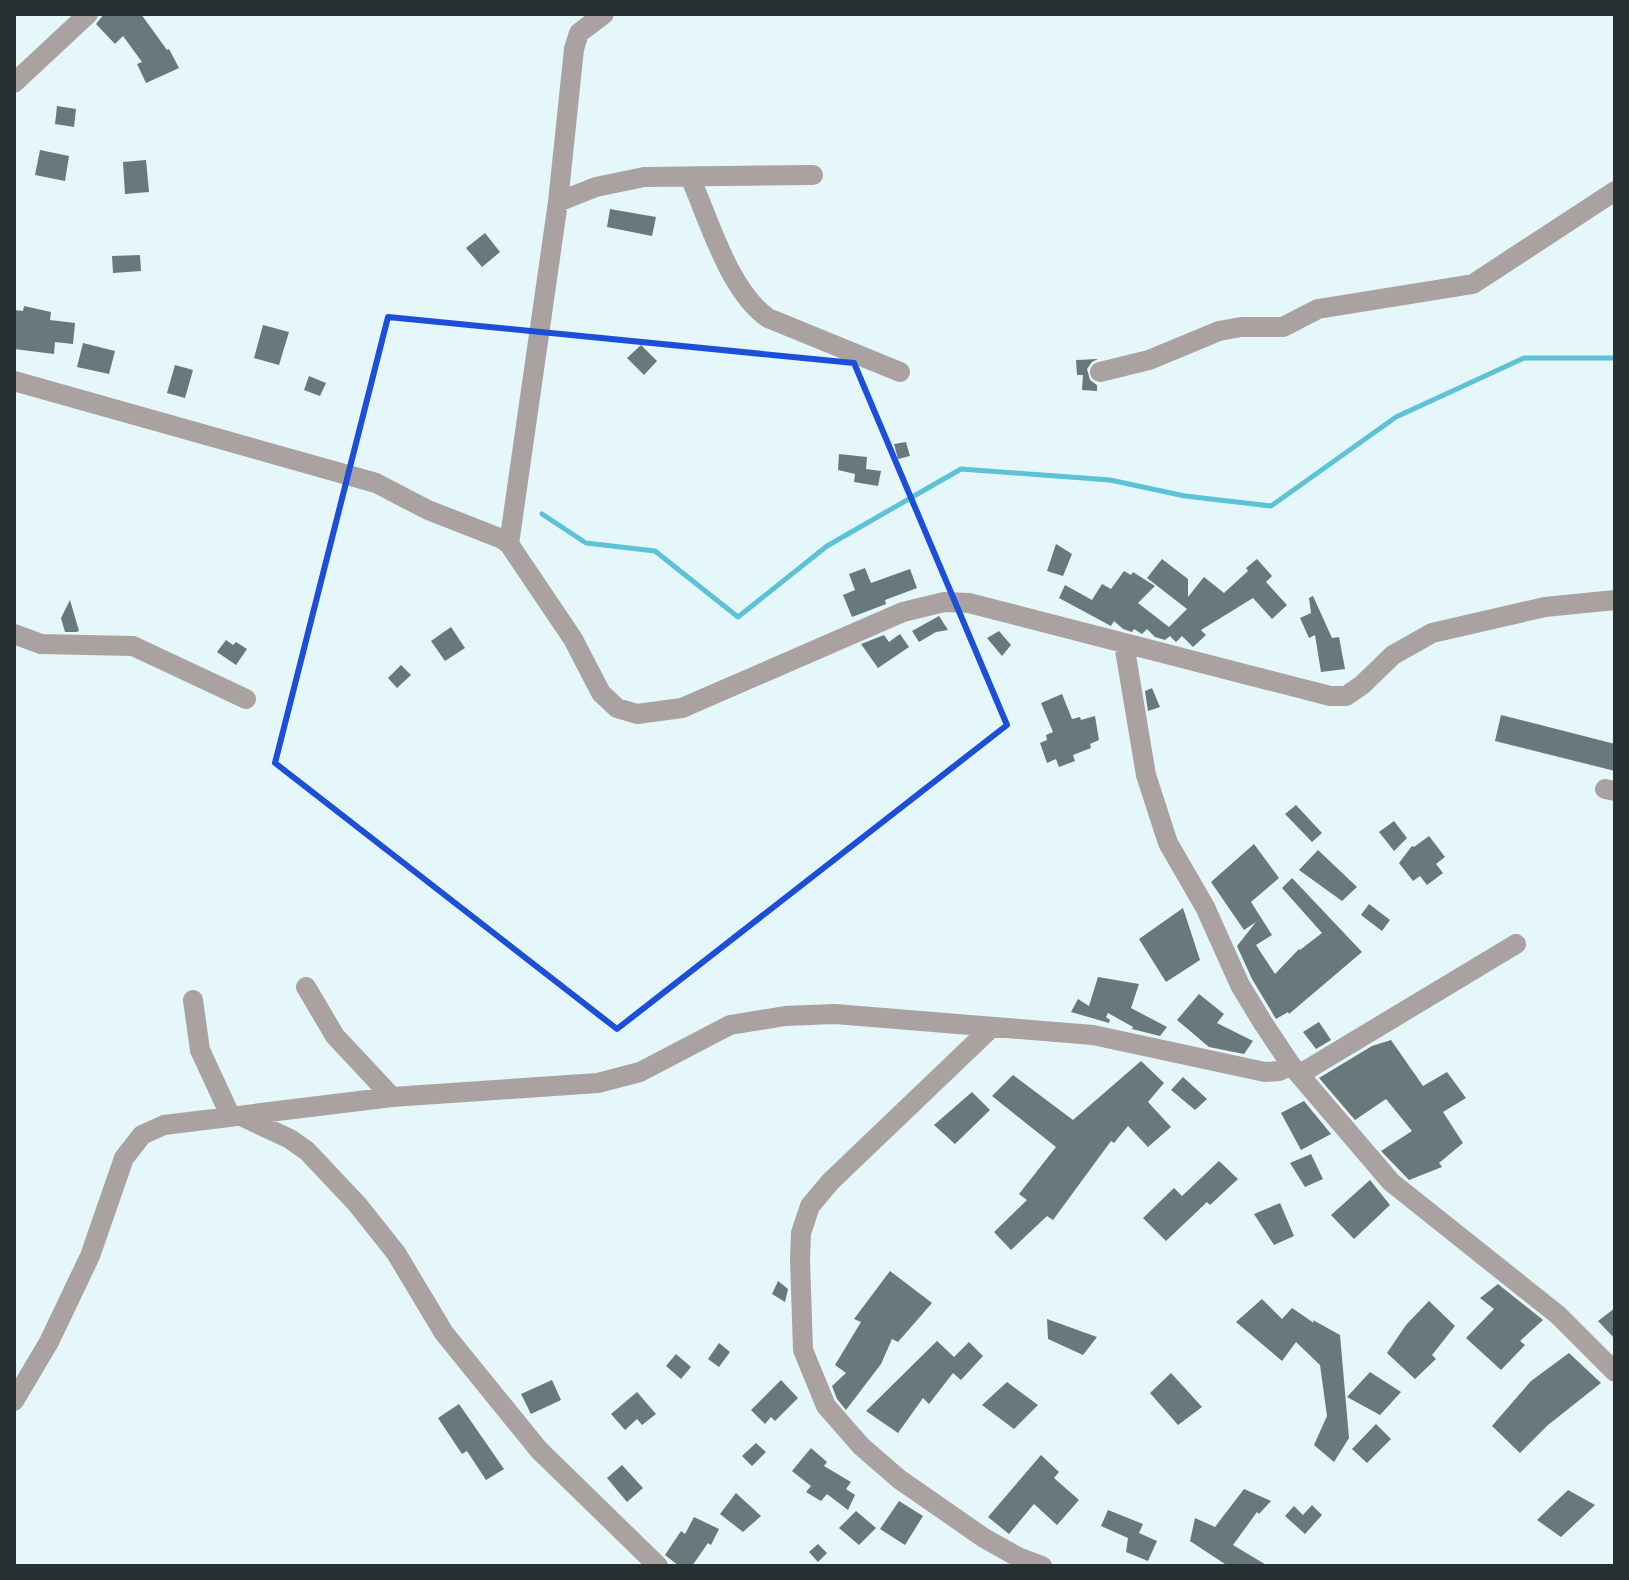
<svg xmlns="http://www.w3.org/2000/svg" width="1629" height="1580" font-family="'Fira Sans',sans-serif">
<style>
.lines{fill:none;stroke-linecap:round;stroke-linejoin:round}
.stream{stroke:#5dc2d6;stroke-width:5}
.building{fill:#68787b}
.minor{stroke:#a9a2a0;stroke-width:20}
.marked{fill:none;stroke:#1d4ed8;stroke-width:6;stroke-linejoin:round}
</style>
<rect width="100%" height="100%" fill="#e5f7fb"/>
<g class="lines">
<!-- stream -->
<path class="stream" d="M 542,514 L 586,543 L 655,551 L 738,617 L 827,546 L 961,469 L 1110,480 L 1185,496 L 1271,506 L 1396,417 L 1524,358 L 1615,358"/>
</g>
<!-- building -->
<path class="building" d="M 104,14 L 141,14 L 167,50 L 169,49 L 179,68 L 146,83 L 137,64 L 142,62 L 123,36 L 115,44 L 96,24 Z
M 57,106 L 76,109 L 74,127 L 55,124 Z
M 40,150 L 69,156 L 65,181 L 35,175 Z
M 146,160 L 149,192 L 125,194 L 123,162 Z
M 610,209 L 656,217 L 652,236 L 607,227 Z
M 485,233 L 500,252 L 482,267 L 466,248 Z
M 140,255 L 141,271 L 113,273 L 112,256 Z
M 24,306 L 51,312 L 50,320 L 75,323 L 73,344 L 55,342 L 54,354 L 14,349 L 14,310 L 23,311 Z
M 263,325 L 289,332 L 279,365 L 254,358 Z
M 83,343 L 115,351 L 109,374 L 77,367 Z
M 641,345 L 657,361 L 644,375 L 627,358 Z
M 1098,359 L 1092,362 L 1087,369 L 1090,380 L 1097,385 L 1097,391 L 1082,390 L 1083,375 L 1077,375 L 1076,360 Z
M 175,365 L 193,370 L 185,398 L 167,393 Z
M 309,376 L 326,383 L 320,396 L 304,390 Z
M 906,442 L 910,456 L 898,459 L 894,444 Z
M 839,454 L 867,457 L 866,469 L 881,471 L 878,486 L 854,482 L 855,474 L 838,470 Z
M 1056,544 L 1072,554 L 1063,576 L 1047,571 Z
M 1162,559 L 1188,579 L 1188,597 L 1204,577 L 1224,593 L 1248,571 L 1246,568 L 1257,559 L 1272,576 L 1266,582 L 1287,605 L 1272,619 L 1253,598 L 1201,630 L 1206,635 L 1193,647 L 1182,636 L 1176,642 L 1170,636 L 1165,640 L 1155,637 L 1147,629 L 1142,634 L 1134,629 L 1132,632 L 1123,629 L 1114,621 L 1111,626 L 1059,598 L 1065,585 L 1092,600 L 1102,584 L 1111,589 L 1124,571 L 1131,575 L 1133,572 L 1155,586 L 1138,603 L 1169,627 L 1187,609 L 1147,578 Z
M 865,568 L 871,583 L 910,569 L 917,588 L 885,600 L 886,604 L 852,617 L 843,595 L 855,590 L 849,574 Z
M 1313,596 L 1332,638 L 1339,637 L 1345,669 L 1321,672 L 1315,635 L 1309,638 L 1300,618 L 1311,613 L 1309,598 Z
M 70,600 L 79,631 L 76,632 L 65,632 L 61,618 Z
M 939,616 L 948,630 L 936,632 L 919,642 L 912,631 Z
M 451,627 L 465,648 L 445,661 L 431,641 Z
M 999,631 L 1011,645 L 1002,656 L 987,638 Z
M 900,634 L 909,647 L 878,668 L 861,644 L 884,635 L 889,642 Z
M 226,640 L 233,645 L 236,642 L 247,649 L 236,665 L 217,652 Z
M 401,665 L 411,675 L 397,688 L 388,678 Z
M 1152,688 L 1160,707 L 1148,711 L 1145,691 Z
M 1062,694 L 1072,719 L 1080,717 L 1081,720 L 1095,716 L 1099,740 L 1090,744 L 1091,748 L 1073,755 L 1075,761 L 1059,767 L 1056,759 L 1047,763 L 1040,743 L 1047,740 L 1046,735 L 1053,732 L 1041,703 Z
M 1501,715 L 1615,744 L 1615,771 L 1495,741 Z
M 1296,805 L 1322,833 L 1312,842 L 1285,814 Z
M 1394,821 L 1407,838 L 1394,851 L 1379,832 Z
M 1429,836 L 1445,857 L 1436,864 L 1443,873 L 1427,885 L 1420,876 L 1413,881 L 1399,863 L 1412,846 L 1414,847 Z
M 1254,844 L 1279,878 L 1251,902 L 1272,935 L 1256,945 L 1275,974 L 1299,949 L 1300,950 L 1322,933 L 1282,888 L 1292,878 L 1362,952 L 1289,1014 L 1288,1012 L 1276,1019 L 1252,979 L 1237,946 L 1256,922 L 1244,930 L 1211,882 Z
M 1318,850 L 1357,887 L 1342,901 L 1299,870 Z
M 1369,904 L 1390,920 L 1382,931 L 1361,915 Z
M 1183,908 L 1200,960 L 1166,982 L 1139,939 Z
M 1098,977 L 1139,984 L 1131,1008 L 1167,1027 L 1160,1036 L 1132,1029 L 1133,1027 L 1108,1013 L 1106,1017 L 1110,1020 L 1109,1023 L 1071,1012 L 1078,999 L 1089,1006 Z
M 1199,994 L 1224,1014 L 1217,1023 L 1253,1041 L 1244,1054 L 1209,1047 L 1177,1020 Z
M 1319,1022 L 1331,1040 L 1316,1049 L 1303,1032 Z
M 1391,1040 L 1423,1086 L 1447,1072 L 1466,1098 L 1443,1112 L 1463,1143 L 1439,1163 L 1442,1167 L 1409,1180 L 1381,1151 L 1412,1131 L 1386,1099 L 1355,1120 L 1319,1078 L 1372,1046 Z
M 1141,1061 L 1164,1083 L 1148,1102 L 1171,1127 L 1148,1147 L 1128,1126 L 1114,1143 L 1111,1141 L 1053,1220 L 1047,1216 L 1011,1250 L 994,1232 L 1027,1200 L 1019,1194 L 1056,1147 L 992,1096 L 1013,1075 L 1073,1120 Z
M 1183,1077 L 1207,1099 L 1195,1110 L 1171,1090 Z
M 972,1092 L 990,1110 L 955,1144 L 934,1125 Z
M 1304,1101 L 1331,1134 L 1301,1150 L 1281,1113 Z
M 1311,1154 L 1323,1179 L 1305,1187 L 1290,1163 Z
M 1219,1161 L 1238,1179 L 1210,1205 L 1207,1202 L 1166,1241 L 1143,1218 L 1174,1188 L 1182,1196 Z
M 1370,1180 L 1390,1205 L 1354,1239 L 1331,1215 Z
M 1280,1203 L 1294,1236 L 1274,1245 L 1254,1214 Z
M 890,1271 L 932,1303 L 898,1342 L 892,1339 L 881,1364 L 846,1410 L 837,1399 L 832,1386 L 846,1373 L 835,1365 L 861,1322 L 854,1319 Z
M 778,1281 L 788,1289 L 785,1302 L 772,1294 Z
M 1498,1284 L 1543,1320 L 1520,1341 L 1525,1345 L 1501,1370 L 1466,1338 L 1494,1309 L 1480,1298 Z
M 1262,1299 L 1282,1319 L 1292,1308 L 1314,1323 L 1313,1320 L 1340,1335 L 1349,1438 L 1334,1462 L 1314,1445 L 1327,1416 L 1320,1365 L 1296,1342 L 1282,1361 L 1236,1322 Z
M 1429,1301 L 1455,1326 L 1432,1355 L 1436,1359 L 1415,1379 L 1387,1353 L 1406,1325 Z
M 1615,1308 L 1615,1339 L 1598,1321 Z
M 1047,1319 L 1097,1337 L 1083,1355 L 1048,1339 Z
M 937,1341 L 954,1357 L 969,1342 L 983,1356 L 961,1380 L 953,1373 L 929,1404 L 923,1398 L 898,1433 L 866,1411 Z
M 719,1343 L 730,1352 L 719,1367 L 708,1359 Z
M 1569,1353 L 1601,1383 L 1548,1425 L 1520,1453 L 1492,1426 L 1531,1381 Z
M 676,1354 L 691,1367 L 681,1379 L 666,1366 Z
M 1370,1372 L 1401,1392 L 1380,1415 L 1347,1397 Z
M 1171,1373 L 1202,1407 L 1178,1425 L 1150,1393 Z
M 552,1380 L 561,1400 L 531,1414 L 521,1394 Z
M 781,1380 L 798,1398 L 775,1421 L 771,1417 L 765,1424 L 751,1410 Z
M 1007,1382 L 1038,1405 L 1014,1429 L 982,1405 Z
M 637,1392 L 656,1414 L 642,1425 L 637,1419 L 625,1430 L 611,1414 Z
M 459,1404 L 504,1469 L 486,1480 L 467,1451 L 462,1454 L 438,1418 Z
M 1376,1424 L 1391,1439 L 1367,1463 L 1352,1449 Z
M 756,1443 L 766,1452 L 752,1466 L 742,1456 Z
M 811,1448 L 827,1462 L 824,1466 L 851,1482 L 846,1489 L 855,1495 L 848,1510 L 827,1494 L 821,1501 L 806,1492 L 811,1486 L 792,1471 Z
M 1041,1455 L 1059,1472 L 1054,1478 L 1079,1500 L 1057,1525 L 1034,1504 L 1009,1534 L 988,1517 Z
M 622,1465 L 643,1488 L 627,1502 L 607,1478 Z
M 1244,1489 L 1271,1501 L 1259,1514 L 1257,1512 L 1233,1545 L 1268,1566 L 1228,1566 L 1190,1541 L 1195,1518 L 1215,1527 Z
M 1568,1490 L 1595,1505 L 1561,1537 L 1537,1520 Z
M 736,1493 L 761,1516 L 743,1532 L 720,1514 Z
M 899,1501 L 923,1516 L 905,1545 L 880,1529 Z
M 1312,1505 L 1322,1515 L 1305,1534 L 1285,1516 L 1294,1506 L 1303,1515 Z
M 1108,1510 L 1143,1524 L 1139,1533 L 1157,1541 L 1148,1561 L 1126,1552 L 1128,1538 L 1101,1526 Z
M 856,1511 L 876,1528 L 859,1545 L 839,1528 Z
M 694,1517 L 719,1529 L 711,1545 L 708,1543 L 692,1566 L 679,1566 L 665,1555 L 681,1531 L 685,1534 Z
M 818,1544 L 827,1553 L 818,1562 L 809,1552 Z"/>
<g class="lines">
<!-- minor -->
<path class="minor" d="M 14,83 L 88,14
M 690,177 C 709,220 729,291 768,318 L 900,372
M 558,202 L 596,187 L 644,177 L 813,175
M 1100,372 L 1149,360 L 1219,331 L 1241,327 L 1283,327 L 1318,309 L 1473,284 L 1615,191
M 14,381 L 376,483 L 428,510 L 502,539 L 509,544 L 573,639 L 601,693 L 617,708 L 637,714 L 682,708 L 903,612 L 944,602 L 969,603 L 1330,696 L 1346,696 L 1362,685 L 1393,655 L 1432,633 L 1545,607 L 1615,600
M 509,544 L 558,202 L 574,49 L 579,33 L 604,14
M 14,634 L 41,644 L 133,646 L 246,699
M 1124,644 L 1146,775 L 1168,843 L 1205,907 L 1240,985 L 1263,1023 L 1291,1065 L 1391,1182 L 1558,1315 L 1615,1372
M 1605,789 L 1615,791
M 306,987 L 335,1036 L 392,1097
M 193,1000 L 200,1050 L 230,1115
M 991,1028 L 830,1182 L 810,1206 L 801,1233 L 800,1259 L 803,1350 L 826,1406 L 861,1446 L 899,1479 L 984,1538 L 1018,1557 L 1042,1566
M 1300,1074 L 1516,944
M 241,1116 L 290,1139 L 307,1151 L 357,1204 L 396,1253 L 444,1333 L 539,1450 L 658,1566
M 14,1401 L 49,1342 L 90,1256 L 124,1158 L 142,1135 L 164,1125 L 392,1097 L 598,1083 L 640,1072 L 730,1025 L 785,1016 L 835,1014 L 1093,1035 L 1265,1072 L 1279,1071 L 1291,1065"/>
</g>
<!-- marked area -->
<path class="marked" d="M 388,317 L 854,363 L 1007,725 L 617,1029 L 275,763 Z"/>
<!-- border -->
<rect width="1629" height="1580" fill="none" stroke="#293031" stroke-width="32"/>
</svg>
